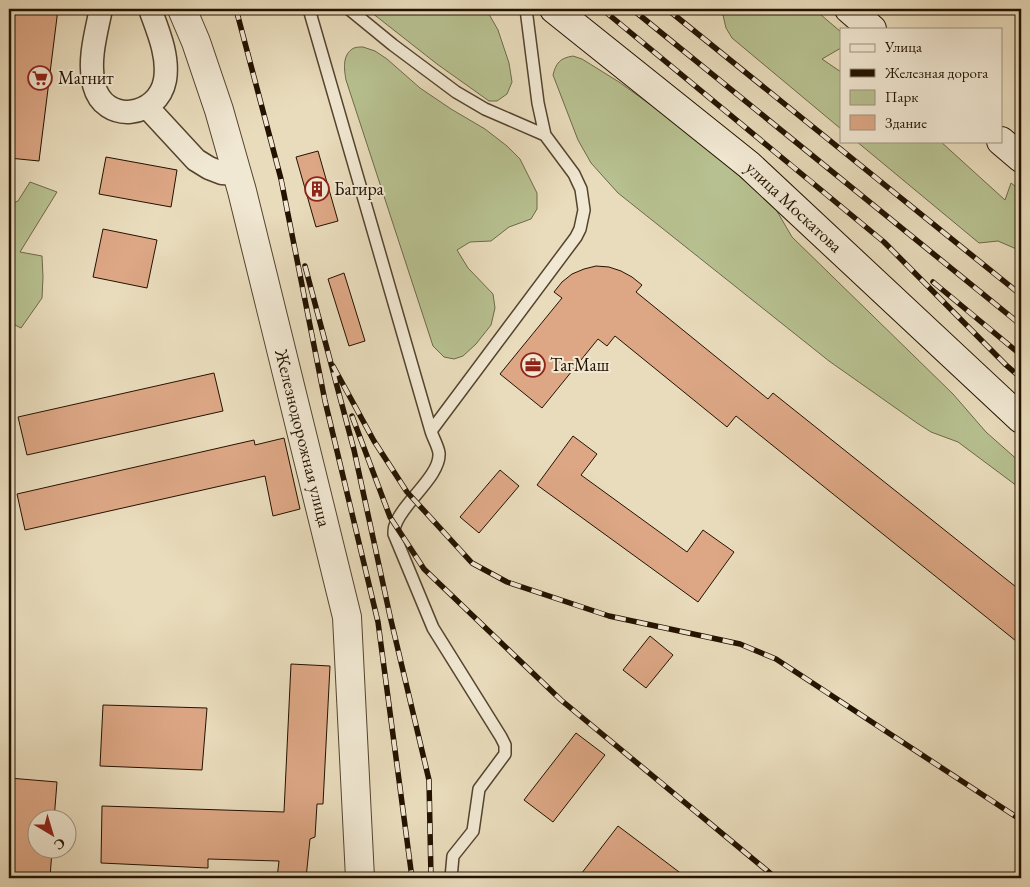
<svg xmlns="http://www.w3.org/2000/svg" width="1030" height="887" font-family="'EB Garamond',serif">
<style>
.green{fill:#b7c090;stroke:#6d6948}
.building{fill:#dda785;stroke:#231200}
.lines{fill:none;stroke-linecap:round;stroke-linejoin:round}
.service-casing{stroke:#54442f;stroke-width:14}
.minor-casing{stroke:#54442f;stroke-width:25}
.tertiary-casing{stroke:#54442f;stroke-width:30}
.secondary-casing{stroke:#231200;stroke-width:30}
.service{stroke:#f1e8d3;stroke-width:11}
.minor{stroke:#f1e8d3;stroke-width:22}
.tertiary{stroke:#f1e8d3;stroke-width:28}
.secondary{stroke:#f1e8d3;stroke-width:28}
.rail-casing{stroke:#231200;stroke-width:5.5}
.rail{stroke:#f1e8d3;stroke-width:4;stroke-dasharray:11;stroke-linecap:butt}
.labels{text-anchor:middle;stroke-width:4;stroke-linejoin:round;paint-order:stroke}
.poi-label{font-size:18px;fill:#231200;stroke:#f1e8d3;text-anchor:start}
.street-label{font-size:18px;fill:#231200;stroke:#f1e8d3}
</style>
<rect width="100%" height="100%" fill="#e9dcbc"/>
<filter id="stains"><feTurbulence type="fractalNoise" baseFrequency=".004" numOctaves="4"/><feColorMatrix values="0 0 0 0 .2 0 0 0 0 .09 0 0 0 0 .02 0 0 0 .5 -.17"/></filter>
<radialGradient id="worn" r=".72"><stop offset=".6" stop-color="#630" stop-opacity="0"/><stop offset="1" stop-color="#630" stop-opacity=".3"/></radialGradient>
<!-- green -->
<path class="green" d="M 367,9 L 486,9 L 498,30 L 509,63 L 512,82 L 507,94 L 497,101 L 489,101 L 437,64 Z
M 727,9 L 814,9 L 841,32 L 841,48 L 822,59 L 841,72 L 841,129 L 732,38 L 726,28 L 723,15 Z
M 363,47 L 375,51 L 387,59 L 420,88 L 451,109 L 485,129 L 507,146 L 520,159 L 537,193 L 537,209 L 531,219 L 509,227 L 491,241 L 470,242 L 457,250 L 468,268 L 493,294 L 495,308 L 491,325 L 476,344 L 463,356 L 454,359 L 444,357 L 433,346 L 346,80 C 344,69 342,54 354,48 C 357,47 360,47 363,47 Z
M 573,56 L 582,59 L 619,82 L 687,131 L 774,206 L 792,237 L 953,394 L 986,432 L 1021,463 L 1021,489 L 958,442 L 931,432 L 917,423 L 829,361 L 618,193 L 591,163 L 578,140 L 553,75 C 556,63 560,58 573,56 Z
M 856,141 L 940,141 L 1005,200 L 1011,183 L 1021,191 L 1021,251 L 998,241 L 979,243 Z
M 30,182 L 57,192 L 20,252 L 42,256 L 43,277 L 42,298 L 21,328 L 9,322 L 9,268 L 10,267 L 9,263 L 9,205 L 18,201 Z"/>
<!-- building -->
<path class="building" d="M 9,9 L 58,9 L 39,161 L 9,158 Z
M 318,151 L 338,221 L 316,227 L 296,157 Z
M 106,157 L 177,170 L 171,207 L 99,194 Z
M 103,229 L 157,240 L 147,288 L 93,277 Z
M 596,266 L 609,267 L 621,271 L 632,277 L 642,285 L 636,292 L 768,399 L 773,393 L 1021,591 L 1021,645 L 736,416 L 727,427 L 615,336 L 607,346 L 598,339 L 542,408 L 500,374 L 562,298 L 554,292 L 562,282 L 572,274 L 584,269 Z
M 344,273 L 365,341 L 349,346 L 328,279 Z
M 214,373 L 223,411 L 27,455 L 18,417 Z
M 573,436 L 597,454 L 581,475 L 687,552 L 703,530 L 734,552 L 698,602 L 537,485 Z
M 284,438 L 300,509 L 273,516 L 265,476 L 25,530 L 17,494 L 254,440 L 255,445 Z
M 500,470 L 519,486 L 479,533 L 460,517 Z
M 650,636 L 673,655 L 646,688 L 623,670 Z
M 291,664 L 330,666 L 323,804 L 317,804 L 315,837 L 310,839 L 306,878 L 277,878 L 279,861 L 208,859 L 208,868 L 101,863 L 102,806 L 284,812 Z
M 103,705 L 207,708 L 202,770 L 100,766 Z
M 576,733 L 605,755 L 553,822 L 524,800 Z
M 9,778 L 57,782 L 54,820 L 38,820 L 38,850 L 52,850 L 50,878 L 9,878 Z
M 618,826 L 650,850 L 687,878 L 578,878 Z"/>
<g class="lines">
<!-- service casing -->
<g class="service-casing">
<path id="service" d="M 309,9 L 431,431
M 349,9 L 393,45 L 456,92 L 485,109 L 545,135
M 451,878 L 453,856 L 473,831 L 479,789 L 505,754 L 505,745 L 501,737 L 433,628 L 394,534 C 394,531 394,528 395,526 C 401,504 441,476 439,453 C 438,446 433,438 431,431 L 576,237 L 580,229 L 584,210 L 581,189 L 574,174 L 545,135 L 538,103 L 526,9"/>
</g>
<!-- minor casing -->
<g class="minor-casing">
<path id="minor" d="M 101,9 C 96,33 88,61 94,85 C 104,125 158,118 165,80 C 169,56 158,31 150,9
M 147,107 L 196,160 L 209,168 L 222,173 L 237,174"/>
</g>
<!-- tertiary casing -->
<g class="tertiary-casing">
<path id="tertiary" d="M 182,9 L 196,42 L 219,110 L 242,191 L 347,617 L 360,878"/>
</g>
<!-- secondary casing -->
<g class="secondary-casing">
<path id="secondary" d="M 554,9 L 749,165 L 1021,419
M 849,9 L 872,29
M 1001,141 L 1021,158"/>
</g>
<!-- service -->
<use href="#service" class="service"/>
<!-- minor -->
<use href="#minor" class="minor"/>
<!-- tertiary -->
<use href="#tertiary" class="tertiary"/>
<!-- secondary -->
<use href="#secondary" class="secondary"/>
<!-- rail casing -->
<g class="rail-casing">
<path id="rail" d="M 236,9 L 281,179 L 325,401 L 378,622 L 412,878
M 602,9 L 884,242 L 1006,365 L 1021,378
M 632,9 L 1021,325
M 667,9 L 1021,295
M 305,266 L 354,450 L 390,616 L 429,780 L 431,878
M 933,282 L 1021,355
M 333,366 L 374,441 L 407,492 L 472,563 L 507,582 L 609,616 L 740,644 L 776,659 L 1021,820
M 352,416 L 390,517 L 424,569 L 561,700 L 776,878"/>
</g>
<!-- rail -->
<use href="#rail" class="rail"/>
</g>
<!-- icons -->
<defs>
<g id="supermarket-ring" transform="scale(1.25)"><circle r="9.5" fill="#f1e8d3" stroke="#8f2418" stroke-width="1.5"/><path d="M-6-5.5h2.5l.6 2H6L4.5 2H-2.5L-4.4-4H-6ZM-1.5 3.2a1.3 1.3 0 1 0 .1 0ZM3 3.2a1.3 1.3 0 1 0 .1 0Z" fill="#8f2418"/></g>
<g id="building-ring" transform="scale(1.25)"><circle r="9.5" fill="#f1e8d3" stroke="#8f2418" stroke-width="1.5"/><path d="M-4-6H4V6H1V3H-1V6H-4ZM-2.5-4.3h1.7v1.8h-1.7ZM.8-4.3h1.7v1.8H.8ZM-2.5-1h1.7V.8h-1.7ZM.8-1h1.7V.8H.8Z" fill="#8f2418"/></g>
<g id="office-ring" transform="scale(1.25)"><circle r="9.5" fill="#f1e8d3" stroke="#8f2418" stroke-width="1.5"/><path d="M-6-3h4V-5.5h4V-3h4V5H-6ZM-1-4.5V-3h2v-1.5ZM-6 0V1H6V0Z" fill="#8f2418"/></g>
</defs>
<g fill-rule="evenodd">
<use href="#supermarket-ring" x="40" y="78"/>
<use href="#building-ring" x="317" y="189"/>
<use href="#office-ring" x="533" y="365"/>
</g>
<g class="labels">
<!-- poi labels -->
<g class="poi-label">
<text x="58" y="84">Магнит</text>
<text x="334" y="195">Багира</text>
<text x="550" y="371">ТагМаш</text>
</g>
<!-- street labels -->
<g class="street-label">
<text transform="translate(794 207) rotate(43)" y="6">улица Москатова</text>
<text transform="translate(303 438) rotate(76)" y="6">Железнодорожная улица</text>
</g>
</g>
<!-- margin -->
<rect width="1030" height="887" fill="none" stroke="#e9dcbc" stroke-width="30"/>
<rect x="10" y="10" width="1010" height="867" fill="none" stroke="#231200" stroke-width="2.5"/>
<rect x="15" y="15" width="1000" height="857" fill="none" stroke="#231200"/>
<!-- legend -->
<rect x="840" y="28" width="162" height="115" fill="#f1e8d3" stroke="#9f927f"/>
<rect x="850" y="44" width="25" height="8" fill="#f1e8d3" stroke="#9f927f"/>
<text x="885" y="52" font-size="15" fill="#231200">Улица</text>
<rect x="850" y="69" width="25" height="8" fill="#231200" stroke="#9f927f"/>
<text x="885" y="78" font-size="15" fill="#231200">Железная дорога</text>
<rect x="850" y="90" width="25" height="15" fill="#b7c090" stroke="#9f927f"/>
<text x="885" y="102" font-size="15" fill="#231200">Парк</text>
<rect x="850" y="115" width="25" height="15" fill="#dda785" stroke="#9f927f"/>
<text x="885" y="128" font-size="15" fill="#231200">Здание</text>
<!-- north arrow -->
<g transform="translate(52 834) rotate(142)"><circle r="24" fill="#f1e8d3" stroke="#9f927f"/>
<path d="M0-4L9 19L0 12L-9 19Z" fill="#8f2418"/>
<text y="-8" font-size="14" font-weight="bold" text-anchor="middle" fill="#231200">С</text>
</g>
<rect width="100%" height="100%" filter="url(#stains)"/>
<rect width="100%" height="100%" fill="url(#worn)"/>
</svg>
